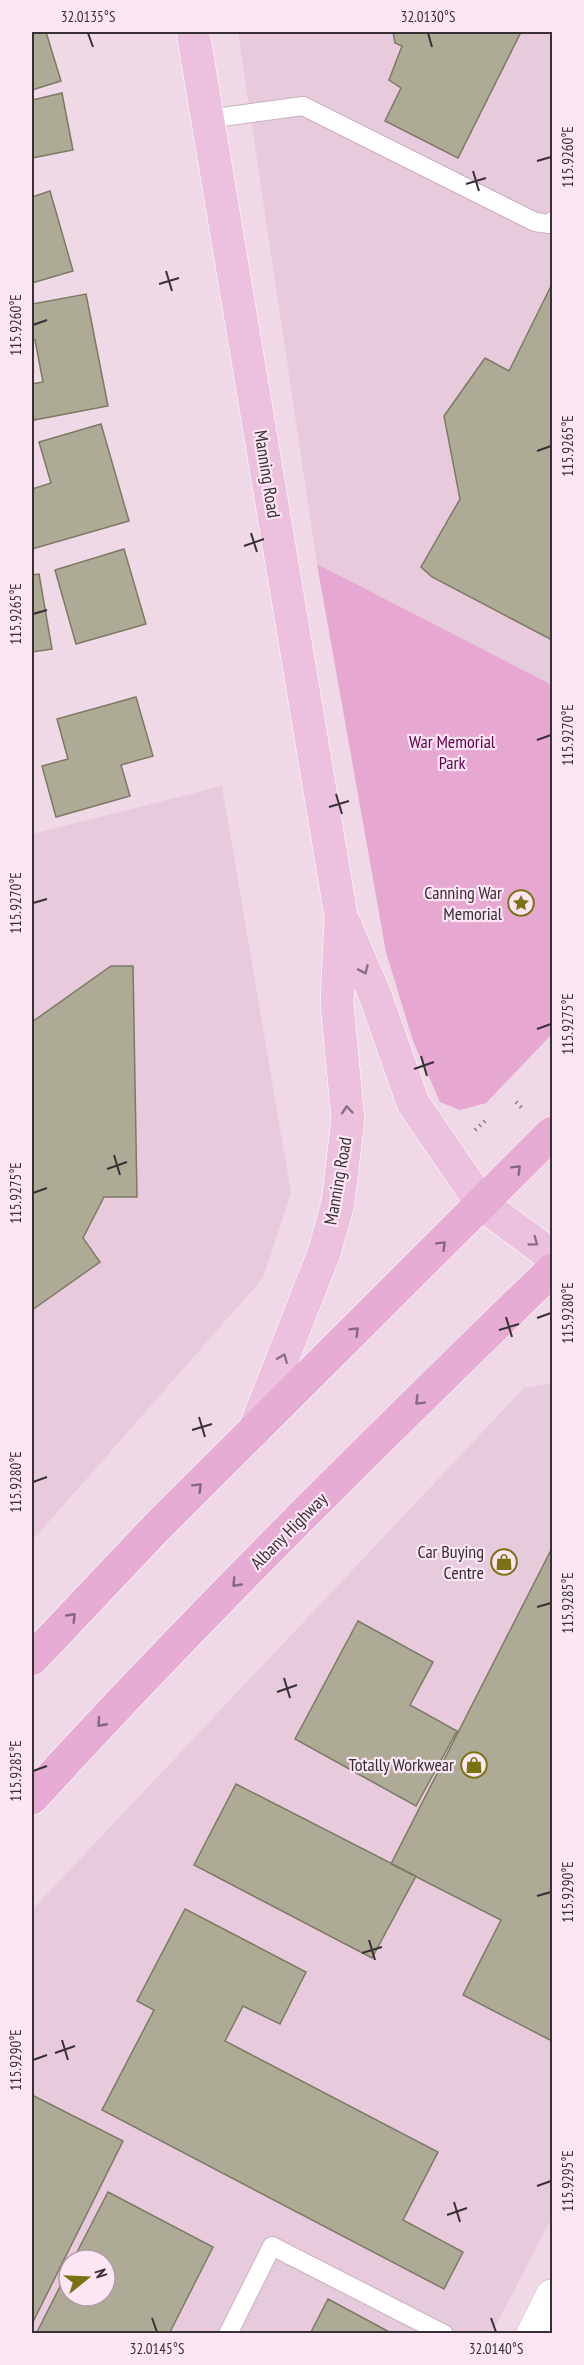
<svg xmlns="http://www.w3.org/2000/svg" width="584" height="2365" font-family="'PT Sans Narrow',sans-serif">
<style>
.built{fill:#e8cadd;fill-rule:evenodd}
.green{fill:#e6a7d1}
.building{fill:#adab95;stroke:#7c7a65;stroke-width:1.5}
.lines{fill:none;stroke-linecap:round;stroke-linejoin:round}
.service-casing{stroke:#c7b1bf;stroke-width:20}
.minor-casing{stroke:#c7b1bf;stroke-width:34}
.primary-casing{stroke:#fff;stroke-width:34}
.trunk-casing{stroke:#fff;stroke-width:34}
.path{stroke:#8c7d86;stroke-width:4;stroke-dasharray:1.5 4.5;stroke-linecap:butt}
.service{stroke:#fff;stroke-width:18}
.minor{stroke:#fff;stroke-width:33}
.primary{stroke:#ecc1de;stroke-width:33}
.trunk{stroke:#e6acd3;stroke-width:33}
.oneway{stroke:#897181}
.oneway2{stroke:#86687c}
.ticks{fill:none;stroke:#383035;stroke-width:2}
.labels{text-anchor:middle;stroke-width:4.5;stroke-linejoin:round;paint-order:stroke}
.street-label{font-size:18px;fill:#383035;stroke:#fde6f4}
.park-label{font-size:18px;fill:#62014f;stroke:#fde6f4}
.poi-label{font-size:18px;fill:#383035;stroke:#fde6f4;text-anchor:end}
.neatline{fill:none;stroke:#383035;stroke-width:2}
.ticks-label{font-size:15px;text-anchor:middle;fill:#383035}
</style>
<rect width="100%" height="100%" fill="#f0d9e7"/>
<!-- built -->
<path class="built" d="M 238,32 L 552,32 L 552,685 L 317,564 Z
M 222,786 L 291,1193 L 263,1278 L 32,1541 L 32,834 Z
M 552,1383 L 552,2217 L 492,2333 L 32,2333 L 32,1910 L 524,1388 ZM 69,2260 L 105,2260 L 105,2296 L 69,2296 Z"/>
<!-- green -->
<path class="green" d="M 317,564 L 552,685 L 552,1034 L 486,1103 L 460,1110 L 440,1102 L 413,1041 L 386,952 Z"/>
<!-- building -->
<path class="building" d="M 32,32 L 46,32 L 61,81 L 32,90 Z
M 393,32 L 521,32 L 458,158 L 385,121 L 401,88 L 389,80 L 402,46 L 395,43 Z
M 62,93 L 73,150 L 32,158 L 32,100 Z
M 50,191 L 73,271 L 32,283 L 32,197 Z
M 552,284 L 552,640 L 432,577 L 421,567 L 460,499 L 444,416 L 485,358 L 509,371 Z
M 86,294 L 108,406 L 34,420 L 32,407 L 32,384 L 43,382 L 35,340 L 32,340 L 32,304 Z
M 101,424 L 129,521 L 32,549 L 32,489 L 51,483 L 39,442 Z
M 124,549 L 146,624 L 76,644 L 55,570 Z
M 39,574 L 52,649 L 32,652 L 32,575 Z
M 136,697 L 153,756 L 121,765 L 130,796 L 56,817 L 42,766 L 68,759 L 57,719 Z
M 111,966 L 133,966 L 137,1197 L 104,1197 L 83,1238 L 100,1262 L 32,1310 L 32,1022 Z
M 552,1548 L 552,2041 L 463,1995 L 501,1920 L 391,1864 Z
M 358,1621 L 433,1662 L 410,1705 L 457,1731 L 416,1806 L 295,1739 Z
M 236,1784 L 416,1876 L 372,1958 L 194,1865 Z
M 185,1909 L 306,1972 L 280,2024 L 243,2006 L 225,2041 L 438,2152 L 403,2220 L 463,2252 L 444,2289 L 102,2110 L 154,2010 L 137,2001 Z
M 32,2095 L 123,2141 L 32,2324 Z
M 108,2192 L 213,2247 L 169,2334 L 36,2334 L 69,2269 L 69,2296 L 105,2296 L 105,2260 L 73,2260 Z
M 328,2299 L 393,2334 L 310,2334 Z"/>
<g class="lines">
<!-- service casing -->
<g class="service-casing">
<path id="service" d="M 208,119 L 303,106 L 535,222 L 549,224 L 552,221
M 228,2334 L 272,2246 L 444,2334"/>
</g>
<!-- minor casing -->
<g class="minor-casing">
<path id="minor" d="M 533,2334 L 552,2296"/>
</g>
<!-- primary casing -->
<g class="primary-casing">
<path id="primary" d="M 193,32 L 341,916 L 337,1004 L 348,1119 L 338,1203 L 324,1253 L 254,1431
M 344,923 L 375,995 L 413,1103 L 482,1204 L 552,1256"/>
</g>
<!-- trunk casing -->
<g class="trunk-casing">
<path id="trunk" d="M 32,1659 L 156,1528 L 552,1133
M 32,1798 C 198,1616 375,1442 552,1270"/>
</g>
<!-- path -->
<path class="path" d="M 516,1102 L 524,1110
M 475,1130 L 485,1121"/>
<!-- service -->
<use href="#service" class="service"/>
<!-- minor -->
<use href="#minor" class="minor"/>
<!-- primary -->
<use href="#primary" class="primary"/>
<!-- trunk -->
<use href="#trunk" class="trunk"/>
</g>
<!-- one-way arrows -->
<defs><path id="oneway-chevron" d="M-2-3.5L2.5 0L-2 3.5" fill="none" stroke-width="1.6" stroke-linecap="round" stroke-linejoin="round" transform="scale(1.5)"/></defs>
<g class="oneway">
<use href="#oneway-chevron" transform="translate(364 970) rotate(66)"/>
<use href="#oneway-chevron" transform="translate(347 1110) rotate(-95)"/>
<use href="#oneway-chevron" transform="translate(534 1242) rotate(36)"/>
<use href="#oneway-chevron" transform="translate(283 1358) rotate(-68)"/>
</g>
<g class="oneway2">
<use href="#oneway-chevron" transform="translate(517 1169) rotate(-45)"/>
<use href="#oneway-chevron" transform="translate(442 1245) rotate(-45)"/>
<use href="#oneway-chevron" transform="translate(355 1331) rotate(-45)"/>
<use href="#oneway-chevron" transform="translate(419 1401) rotate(135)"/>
<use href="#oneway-chevron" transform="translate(198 1487) rotate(-45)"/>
<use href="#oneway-chevron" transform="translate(236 1583) rotate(134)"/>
<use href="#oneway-chevron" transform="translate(72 1617) rotate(-46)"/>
<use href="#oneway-chevron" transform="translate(101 1723) rotate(132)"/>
</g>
<!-- ticks -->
<path class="ticks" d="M 88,33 L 93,47M 428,33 L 432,47M 537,161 L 551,157M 473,171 L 479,191M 466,184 L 486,178M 166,271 L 172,291M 159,284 L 179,278M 33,325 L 47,320M 537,451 L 551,446M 251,533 L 257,552M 244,546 L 264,539M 33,614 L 47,610M 537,740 L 551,735M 336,794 L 342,814M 329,807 L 349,801M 33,903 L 47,899M 537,1029 L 551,1024M 421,1056 L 427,1076M 414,1069 L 434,1062M 114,1155 L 120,1175M 107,1169 L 127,1162M 33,1193 L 47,1188M 506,1317 L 512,1337M 537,1318 L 551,1313M 499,1330 L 519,1324M 199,1417 L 205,1437M 192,1430 L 212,1424M 33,1482 L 47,1477M 537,1607 L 551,1603M 284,1678 L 290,1698M 277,1692 L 297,1685M 33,1771 L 47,1766M 537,1896 L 551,1892M 369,1940 L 375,1960M 362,1953 L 382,1947M 62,2040 L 68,2060M 55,2053 L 75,2046M 33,2060 L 47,2055M 537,2186 L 551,2181M 454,2202 L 460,2222M 447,2215 L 467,2208M 152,2318 L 157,2332M 491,2318 L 496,2332"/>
<!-- icons -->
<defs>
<g id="sight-ring" transform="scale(1.35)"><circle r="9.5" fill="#fde6f4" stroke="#7c7214" stroke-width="1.5"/><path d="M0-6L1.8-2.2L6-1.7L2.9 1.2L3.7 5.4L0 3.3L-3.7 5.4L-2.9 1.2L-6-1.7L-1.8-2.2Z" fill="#7c7214"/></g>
<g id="shop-ring" transform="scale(1.35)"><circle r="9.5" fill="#fde6f4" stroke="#7c7214" stroke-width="1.5"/><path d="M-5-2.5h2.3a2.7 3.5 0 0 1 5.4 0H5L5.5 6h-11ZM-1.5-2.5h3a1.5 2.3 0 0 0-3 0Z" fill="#7c7214"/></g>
</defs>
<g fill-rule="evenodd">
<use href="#sight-ring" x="521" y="903"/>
<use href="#shop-ring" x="504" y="1562"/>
<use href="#shop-ring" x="474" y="1765"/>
</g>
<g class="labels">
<!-- street labels -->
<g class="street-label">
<text transform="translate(267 474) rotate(81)" y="6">Manning Road</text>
<text transform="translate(338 1181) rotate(-80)" y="6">Manning Road</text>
<text transform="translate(289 1531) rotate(-45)" y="6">Albany Highway</text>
</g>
<!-- park labels -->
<g class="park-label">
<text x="452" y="748">War Memorial<tspan x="452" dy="21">Park</tspan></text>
</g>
<!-- poi labels -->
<g class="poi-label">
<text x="502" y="899">Canning War<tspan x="502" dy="21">Memorial</tspan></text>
<text x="484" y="1558">Car Buying<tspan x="484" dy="21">Centre</tspan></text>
<text x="454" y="1771">Totally Workwear</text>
</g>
</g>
<!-- border -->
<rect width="584" height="2365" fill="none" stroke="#fde6f4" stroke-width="66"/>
<!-- north arrow -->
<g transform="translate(87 2278) rotate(72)"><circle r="28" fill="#fde6f4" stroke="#ae9da8" stroke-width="1.5"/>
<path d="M0-4.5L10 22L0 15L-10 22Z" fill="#7c7214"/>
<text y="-9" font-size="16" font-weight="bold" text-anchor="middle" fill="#383035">N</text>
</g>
<rect x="33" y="33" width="518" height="2299" class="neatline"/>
<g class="ticks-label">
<text x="88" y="22">32.0135°S</text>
<text x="428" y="22">32.0130°S</text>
<text transform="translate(568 157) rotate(-90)" y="5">115.9260°E</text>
<text transform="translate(16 325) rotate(-90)" y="5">115.9260°E</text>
<text transform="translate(568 446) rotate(-90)" y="5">115.9265°E</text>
<text transform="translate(16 614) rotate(-90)" y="5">115.9265°E</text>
<text transform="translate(568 735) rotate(-90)" y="5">115.9270°E</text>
<text transform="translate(16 903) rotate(-90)" y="5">115.9270°E</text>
<text transform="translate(568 1024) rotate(-90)" y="5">115.9275°E</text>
<text transform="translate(16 1193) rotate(-90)" y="5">115.9275°E</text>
<text transform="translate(568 1313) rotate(-90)" y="5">115.9280°E</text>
<text transform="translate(16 1482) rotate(-90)" y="5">115.9280°E</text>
<text transform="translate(568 1603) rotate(-90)" y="5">115.9285°E</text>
<text transform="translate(16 1771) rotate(-90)" y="5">115.9285°E</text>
<text transform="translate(568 1892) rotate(-90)" y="5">115.9290°E</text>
<text transform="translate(16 2060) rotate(-90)" y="5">115.9290°E</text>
<text transform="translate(568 2181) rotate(-90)" y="5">115.9295°E</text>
<text x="157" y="2354">32.0145°S</text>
<text x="496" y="2354">32.0140°S</text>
</g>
</svg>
